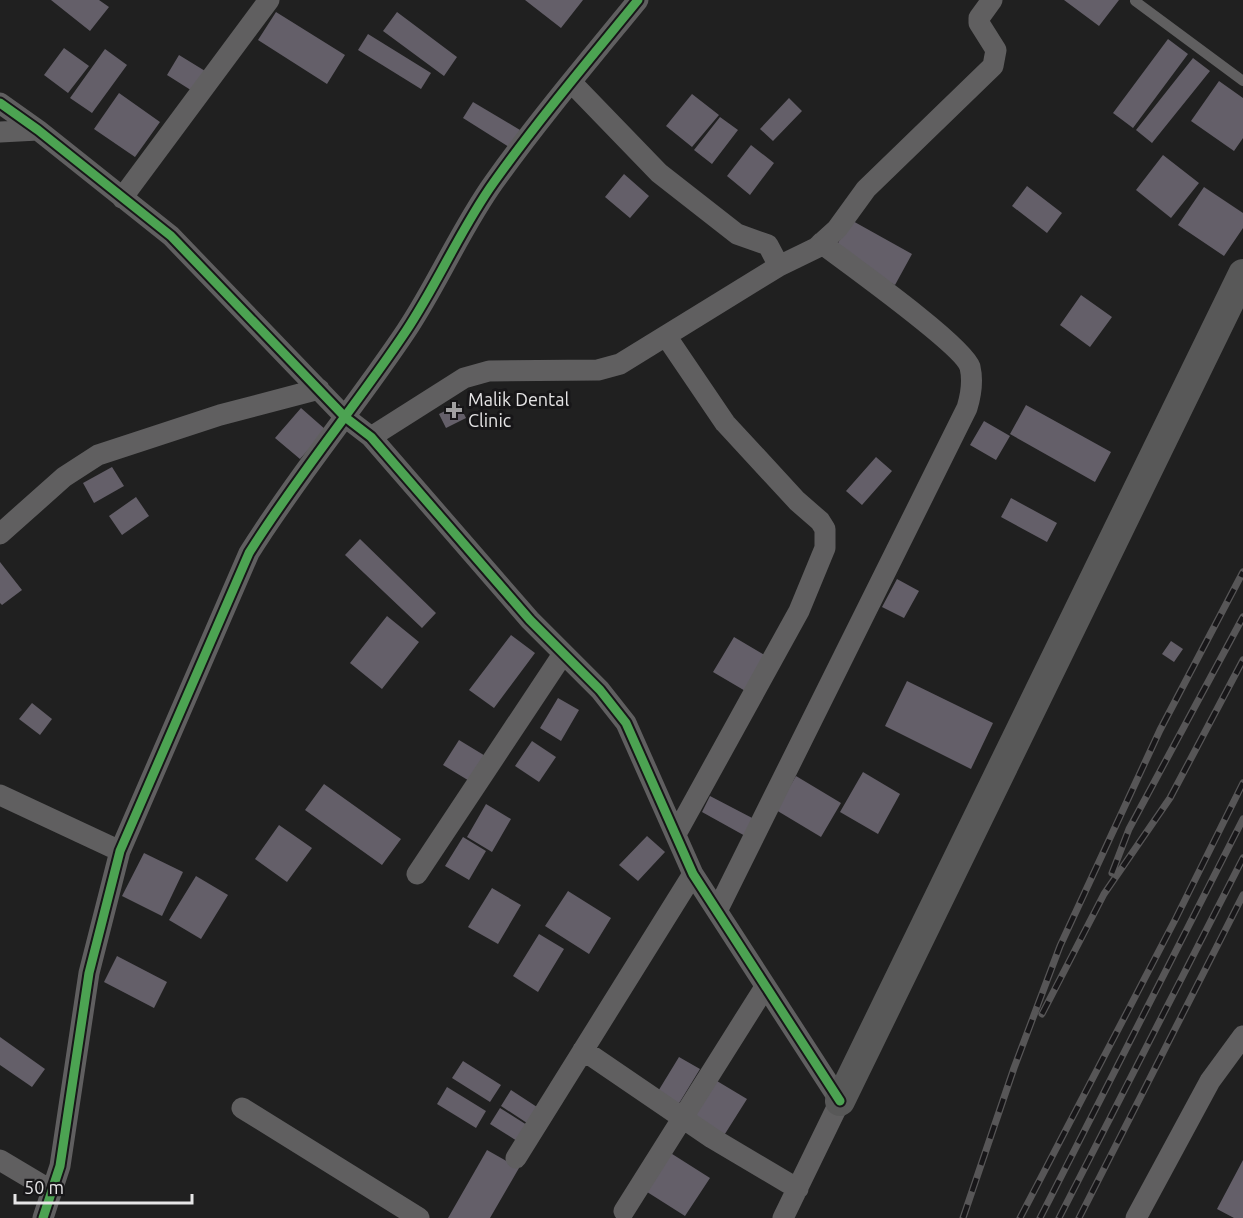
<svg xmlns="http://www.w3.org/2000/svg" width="1243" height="1218" font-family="Ubuntu,sans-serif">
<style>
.building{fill:#645f69}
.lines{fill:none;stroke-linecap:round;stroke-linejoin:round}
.lane{stroke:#605f60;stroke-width:10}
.street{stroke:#605f60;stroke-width:21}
.secondary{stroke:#585858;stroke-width:30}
.rail-casing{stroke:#575657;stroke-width:7}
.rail{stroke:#171618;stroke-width:4.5;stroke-dasharray:14;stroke-linecap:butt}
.cycleway-casing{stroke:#171618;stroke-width:13}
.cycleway{stroke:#4ca352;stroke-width:9}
.poi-dot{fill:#a1a0a1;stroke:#171618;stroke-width:2}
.labels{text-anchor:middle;stroke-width:6;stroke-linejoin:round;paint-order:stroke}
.poi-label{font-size:18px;fill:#e6e5e6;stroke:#171618;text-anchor:start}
</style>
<rect width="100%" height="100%" fill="#202020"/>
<!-- building -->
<path class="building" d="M 51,0 L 99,0 L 109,7 L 90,31 Z
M 525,0 L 583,0 L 561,28 Z
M 1064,0 L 1119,0 L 1099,26 Z
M 276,12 L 345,55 L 327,84 L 258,40 Z
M 397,12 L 457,57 L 444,76 L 383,31 Z
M 368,34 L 431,73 L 421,89 L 358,50 Z
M 1168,39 L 1188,54 L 1133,128 L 1113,113 Z
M 64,48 L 89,66 L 68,93 L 44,75 Z
M 105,49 L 127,65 L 92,113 L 70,98 Z
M 179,55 L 210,74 L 197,94 L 167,75 Z
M 1193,58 L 1210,71 L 1152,143 L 1136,130 Z
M 1219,81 L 1243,98 L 1243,138 L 1234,151 L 1191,121 Z
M 119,93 L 160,122 L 135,157 L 94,129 Z
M 692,94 L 719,115 L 692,147 L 666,126 Z
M 789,98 L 802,111 L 773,141 L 760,129 Z
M 473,102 L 520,130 L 509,147 L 463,118 Z
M 720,117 L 738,130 L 712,164 L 694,150 Z
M 751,145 L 774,163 L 750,195 L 727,176 Z
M 1163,155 L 1199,183 L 1171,218 L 1136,190 Z
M 624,174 L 649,196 L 630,218 L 605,197 Z
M 1027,186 L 1062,213 L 1047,233 L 1012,206 Z
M 1204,187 L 1243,213 L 1243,228 L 1224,256 L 1178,225 Z
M 851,220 L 912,254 L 895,285 L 833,252 Z
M 1081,295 L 1112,317 L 1090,347 L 1060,325 Z
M 459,404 L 466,418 L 446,428 L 439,414 Z
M 1026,405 L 1111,452 L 1095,482 L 1010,434 Z
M 301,408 L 326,430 L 300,459 L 275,438 Z
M 984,421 L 1010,436 L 996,460 L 970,445 Z
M 876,457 L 892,471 L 862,505 L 846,491 Z
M 112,467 L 124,486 L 94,503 L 83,483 Z
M 136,497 L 149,516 L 122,535 L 109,516 Z
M 1011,498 L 1057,523 L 1047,542 L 1001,517 Z
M 360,539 L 436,613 L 422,628 L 345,555 Z
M 0,562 L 22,590 L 2,605 L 0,603 Z
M 897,579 L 919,591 L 904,618 L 882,607 Z
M 387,616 L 419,642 L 382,689 L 350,663 Z
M 511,635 L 535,653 L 494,708 L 469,690 Z
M 734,637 L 768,657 L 747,692 L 713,672 Z
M 1171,641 L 1183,649 L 1174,662 L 1162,654 Z
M 907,681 L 993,723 L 971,769 L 885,726 Z
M 558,698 L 579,710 L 561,741 L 540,728 Z
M 32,703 L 52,719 L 40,735 L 19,719 Z
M 459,740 L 487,757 L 471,782 L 443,765 Z
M 532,741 L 556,757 L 539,782 L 515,766 Z
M 863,772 L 900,794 L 878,834 L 840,812 Z
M 796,776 L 841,803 L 821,837 L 776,810 Z
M 324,784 L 401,839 L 382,865 L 305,810 Z
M 710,796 L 756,820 L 747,837 L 702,812 Z
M 486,804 L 511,819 L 492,852 L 467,837 Z
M 279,825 L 312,848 L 287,882 L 255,859 Z
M 647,836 L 665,852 L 638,881 L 619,865 Z
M 463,837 L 486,851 L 469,880 L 445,866 Z
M 144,853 L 183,872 L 162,916 L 122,896 Z
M 196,876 L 228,895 L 201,939 L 169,920 Z
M 492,888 L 521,905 L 498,944 L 468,927 Z
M 568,891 L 611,918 L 589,954 L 545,926 Z
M 539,934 L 564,949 L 538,992 L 513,976 Z
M 117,956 L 167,982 L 154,1008 L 104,982 Z
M 0,1037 L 45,1069 L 32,1087 L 0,1065 Z
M 679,1057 L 700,1069 L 678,1105 L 657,1093 Z
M 463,1061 L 501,1085 L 490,1102 L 452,1078 Z
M 717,1081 L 747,1099 L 723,1137 L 693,1118 Z
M 447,1087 L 486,1111 L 476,1128 L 437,1104 Z
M 511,1090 L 537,1107 L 527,1123 L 501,1106 Z
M 500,1108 L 527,1125 L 517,1141 L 490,1124 Z
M 487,1150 L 519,1168 L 490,1218 L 448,1218 Z
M 669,1152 L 710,1178 L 685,1216 L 644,1190 Z
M 1243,1160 L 1243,1218 L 1234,1218 L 1217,1209 Z"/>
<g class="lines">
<!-- lane -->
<path class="lane" d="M 1135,1 L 1243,81"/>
<!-- street -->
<path class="street" d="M 0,103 L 38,130 L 171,236 L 345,417 L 371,437 L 530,620 L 600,690 L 626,723 L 693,874 L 840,1101 L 783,1218
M 0,132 L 38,130
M 122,198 L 269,0
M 779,266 L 816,248 L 837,229 L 866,189 L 993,66 L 996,50 L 979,23 L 979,18 L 992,0
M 666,336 L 725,423 L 797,501 L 820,521 L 825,529 L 825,548 L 799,611 L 676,834
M 371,437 L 464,378 L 489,371 L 598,370 L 620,364 L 779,266 L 768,245 L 737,234 L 659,173 L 571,82
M 0,534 L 64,477 L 98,455 L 220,415 L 319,389
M 0,795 L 120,851
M 417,874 L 563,654
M 717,911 L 967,408 C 971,395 973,380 970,367 C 963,345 846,262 821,243
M 583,1050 L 712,1138 L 798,1189
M 242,1108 L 419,1218
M 516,1158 L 693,874
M 0,1160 L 52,1191
M 624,1211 L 765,987
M 43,1218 L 60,1166 L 89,973 L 120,851 L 249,553 C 297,476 356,406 406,331 C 438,283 461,228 494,182 C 539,119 589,60 638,0
M 1136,1218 L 1210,1081 L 1243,1036"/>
<!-- secondary -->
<path class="secondary" d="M 840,1101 L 1243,274"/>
<!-- rail casing -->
<g class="rail-casing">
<path id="rail" d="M 1112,873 L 1129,829 L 1243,617
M 1042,1014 L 1104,894 L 1170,798 L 1243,660
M 963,1218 L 1014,1068 L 1060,946 L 1160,730 L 1243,572
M 1020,1218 L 1175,920 L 1243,783
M 1040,1218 L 1243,819
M 1059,1218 L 1243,858
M 1079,1218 L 1243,895"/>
</g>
<!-- rail -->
<use href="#rail" class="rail"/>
<!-- cycleway casing -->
<g class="cycleway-casing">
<path id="cycleway" d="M 0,103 L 38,130 L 171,236 L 345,417 L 371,437 L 530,620 L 600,690 L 626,723 L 693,874 L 840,1101
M 43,1218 L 60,1166 L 89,973 L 120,851 L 249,553 C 297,476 356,406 406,331 C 438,283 461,228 494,182 C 539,119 589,60 638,0"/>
</g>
<!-- cycleway -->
<use href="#cycleway" class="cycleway"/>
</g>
<!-- markers -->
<path class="poi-dot" d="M451 401h6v6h6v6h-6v6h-6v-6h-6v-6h6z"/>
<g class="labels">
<!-- poi labels -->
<g class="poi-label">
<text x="468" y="406">Malik Dental<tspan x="468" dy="21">Clinic</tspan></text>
</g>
</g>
<!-- scale -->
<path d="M15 1194v9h177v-9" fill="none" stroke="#e6e5e6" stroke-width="3"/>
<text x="24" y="1194" font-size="18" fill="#e6e5e6" stroke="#171618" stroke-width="4.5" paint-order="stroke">50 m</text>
</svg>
